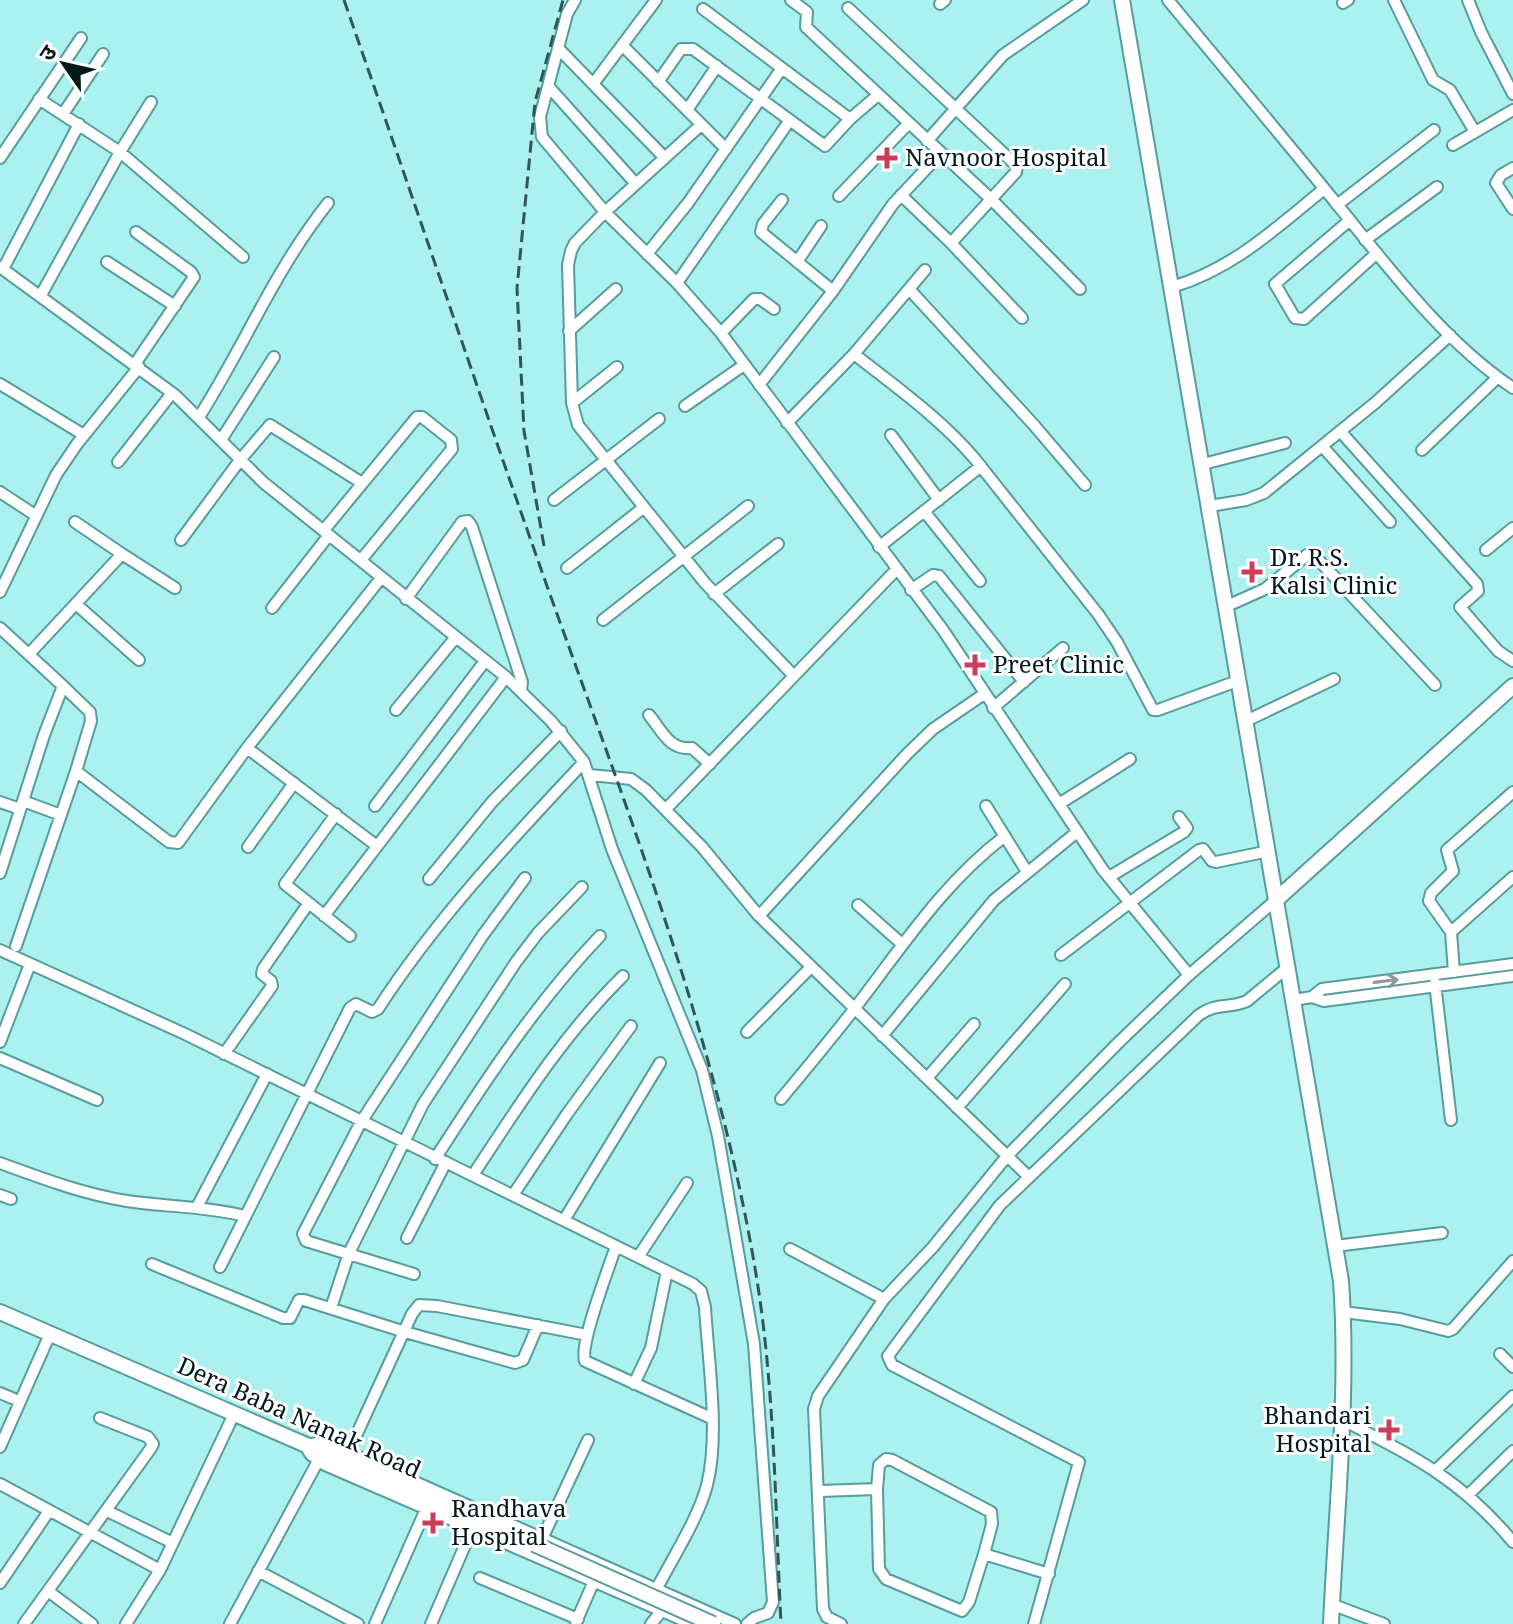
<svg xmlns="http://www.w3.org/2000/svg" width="1513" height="1624" font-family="'Noto Serif','Noto Sans Devanagari',serif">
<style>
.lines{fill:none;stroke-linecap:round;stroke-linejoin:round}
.minor-casing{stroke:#579d9b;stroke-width:14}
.secondary-casing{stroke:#579d9b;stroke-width:18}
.minor{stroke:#fff;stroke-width:10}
.secondary{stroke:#fff;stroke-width:14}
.rail{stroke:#305656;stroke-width:3;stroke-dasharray:12 6;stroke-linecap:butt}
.secondary-bridge-casing{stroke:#579d9b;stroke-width:18;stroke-linecap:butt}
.secondary-bridge{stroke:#fff;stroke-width:14}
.oneway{stroke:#8c9898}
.poi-dot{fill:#cd3d5a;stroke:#fff;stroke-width:3}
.labels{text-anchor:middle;stroke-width:6;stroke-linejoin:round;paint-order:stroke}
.poi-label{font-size:24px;fill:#001919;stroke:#fff;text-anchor:start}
.street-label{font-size:24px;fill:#001919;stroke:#fff}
</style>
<rect width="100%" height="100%" fill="#aaf1ef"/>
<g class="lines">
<!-- minor casing -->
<g class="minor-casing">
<path id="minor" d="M 575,0 L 567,14 L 540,117 L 542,137 L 605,212 L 677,283 L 721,333 L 943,630 L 1103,870 L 1189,975
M 791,0 L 807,12 L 806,27 L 992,200 L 1080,289
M 1168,0 C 1224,68 1281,135 1336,203 C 1389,268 1443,341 1513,388
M 1394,0 L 1433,80 L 1450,90 L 1475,132
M 1468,0 L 1481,32 L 1513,94
M 1343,3 L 1348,0
M 940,4 L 945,0
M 848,8 L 1017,166 L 1016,172 L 951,243
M 703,9 L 850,119
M 623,46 L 726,149
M 558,48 L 665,158
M 658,82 L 681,49 L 693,49 L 825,146 L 850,119 L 878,95
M 593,84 L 656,0
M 549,87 L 636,184
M 39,99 L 120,152 L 243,257
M 687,110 L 717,66
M 63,114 L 103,54
M 701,125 L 605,212 L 575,243 L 571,251 L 568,265 L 572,403 L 578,425 L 705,583 L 794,676
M 927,141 L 1003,55 L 1083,0
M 1453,145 L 1513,110
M 0,158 L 81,38
M 1513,168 L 1501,175 L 1496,183 L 1513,209
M 901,195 L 951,243 L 1022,318
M 839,196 L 908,124
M 782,200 L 763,224 L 761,232 L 833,291
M 1337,205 L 1434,130
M 1350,220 L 1275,284 L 1295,318 L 1304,319 L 1377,253
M 1365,240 L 1437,187
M 647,254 L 688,203 L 782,68
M 107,262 L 175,306
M 797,262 L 821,226
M 0,267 L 175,395 L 264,483 L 506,677 L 551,721 L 584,762 L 612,849 L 702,1070 L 718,1136 L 754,1344 L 773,1602 L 768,1613 L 754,1618 L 747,1624
M 3,269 L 79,124
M 677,283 L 790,120
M 1172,287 C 1233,269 1276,228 1324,189
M 909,289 L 1033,424 L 1085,485
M 41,295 L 120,152 L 151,102
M 569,331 L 616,289
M 721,333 L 754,299 L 760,299 L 774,309
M 854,354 C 896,387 940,418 975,459 L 1098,614 L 1117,642 L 1153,710 L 1158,710 L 1240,680
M 135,364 L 194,277 L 191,272 L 136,232
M 0,384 L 84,435
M 759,385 L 833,291 L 893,204 L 941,153
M 572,403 L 617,367
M 685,406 L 744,365
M 199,417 C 245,345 274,271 328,203
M 787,423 L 854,354 L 925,270
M 1340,431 L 1477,584 L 1478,591 L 1460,607 L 1498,651 L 1513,661
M 891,435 L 939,500
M 221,440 L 274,357
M 1322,446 L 1390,522
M 1422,450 L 1497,378
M 118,462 L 172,393
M 1203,464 L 1285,443
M 0,492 L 35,515
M 554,500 L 659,419
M 1210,506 L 1246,500 L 1264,493 L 1375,403 L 1450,335
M 924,511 L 980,581
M 75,522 L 122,554
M 324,530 L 417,417 L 422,417 L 451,440 L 452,449 L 361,560
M 181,540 L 240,460 L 270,425 L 362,483
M 879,547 L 981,466
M 1486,550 L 1513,528
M 567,568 L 643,508
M 911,590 L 933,575 L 939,576 L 1024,682
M 0,592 L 56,475 L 77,444 L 139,367
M 714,594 L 778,544
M 406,599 L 462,522 L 468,521 L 472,527 L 522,682 L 521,691
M 76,604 L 139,660
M 1227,606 L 1265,589 L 1307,555 L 1313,554 L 1435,685
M 272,608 L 329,535
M 603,620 L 748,506
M 0,628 L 63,686 L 44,735 L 0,873
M 29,654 L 122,554 L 175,588
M 993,708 L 1063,648
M 396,710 L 456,637
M 649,715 C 663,732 669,750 692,748 L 710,764
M 1246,721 L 1334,679
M 247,748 L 377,846
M 76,771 L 169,842 L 178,843 L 247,748 L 381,578
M 590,775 L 631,779 L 646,790 L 702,847 L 759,916 L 1028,1176
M 23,801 L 61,815
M 0,802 L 20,809
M 1059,804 L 1130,759
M 375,806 L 485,661
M 986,806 L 1027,872
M 666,809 L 896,570
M 336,814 L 285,884 L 350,936
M 248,847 L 294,783
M 1109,877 L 1184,832 L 1187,828 L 1179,817
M 429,879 L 492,802 L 561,731
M 858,905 L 902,944
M 324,916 L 506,677
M 759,916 L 907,754 L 933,729 L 984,694
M 1451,932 L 1429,901 L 1431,893 L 1453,871 L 1447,850 L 1513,792
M 16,946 L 76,771 L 91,721 L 90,712 L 63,686
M 0,950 L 185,1034 L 693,1284 L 701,1291 L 705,1307 C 708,1360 720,1435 707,1485 C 699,1517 672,1559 656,1590
M 1061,955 L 1199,850 L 1203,849 L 1212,861 L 1216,862 L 1269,851
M 1454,972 L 1451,932 L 1513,877
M 1435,983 L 1451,1120
M 1312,997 L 1322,989 L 1513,964
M 1294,1000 L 1312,997 L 1324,1001 L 1513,976
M 747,1032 L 811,967
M 882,1036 L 994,900 L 1077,832
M 0,1042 L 30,964
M 224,1054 L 272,986 L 271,981 L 262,974 L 263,969 L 308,904
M 0,1058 L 97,1100
M 927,1078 L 974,1024
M 781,1099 C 806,1069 831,1039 855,1008 C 902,947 943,883 1005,836
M 957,1108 L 1065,984
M 435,1159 C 485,1081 536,1003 600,936
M 0,1163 C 41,1178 83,1194 127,1201 C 166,1207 206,1206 245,1216
M 473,1175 C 519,1105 563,1035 623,976
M 0,1195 L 11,1199
M 513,1195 L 567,1114 L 631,1026
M 197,1207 L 267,1074
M 564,1220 L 660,1063
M 407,1238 L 446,1162
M 616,1246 C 609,1268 579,1344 585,1361 L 711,1418
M 1335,1246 L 1442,1233
M 790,1249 L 884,1299
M 638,1257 L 687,1183
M 152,1264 L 283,1318 L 290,1318 L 299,1300 L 304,1300 L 405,1332 L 515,1363 L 523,1360 L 538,1325
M 220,1267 L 350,1008 L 356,1004 L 372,1012 L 378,1009 C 437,918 510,841 584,762
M 414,1274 L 306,1241 L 303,1234 L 361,1122 L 483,935 L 525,878
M 331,1308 L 349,1253 L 423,1104 L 516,962 L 538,933 L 582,887
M 1343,1312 L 1400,1319 L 1448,1331 L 1453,1329 L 1513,1261
M 1500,1354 L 1513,1367
M 634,1384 L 651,1348 L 667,1271
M 0,1393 L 19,1401
M 1341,1419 C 1412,1456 1460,1478 1513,1542
M 0,1447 L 50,1334
M 348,1453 L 412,1314 L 419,1305 L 437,1306 L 587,1335
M 1436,1470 L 1513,1396
M 0,1484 L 160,1570
M 877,1489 L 879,1569 L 886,1579 L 962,1611 L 969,1602 L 984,1554
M 820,1491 L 877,1489 L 879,1465 L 886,1459 L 892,1460 L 991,1512 L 992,1524 L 984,1554 L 1049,1574
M 1468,1495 L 1513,1451
M 107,1511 L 173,1543
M 542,1539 L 588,1440
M 258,1571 L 358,1624
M 480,1578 L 578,1619
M 0,1583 L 49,1511
M 48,1591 L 92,1624
M 1336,1606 L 1384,1624
M 576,1622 L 594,1581
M 24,1624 L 151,1448 L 153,1444 L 148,1437 L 100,1418
M 126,1624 L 160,1570 L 234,1414
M 230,1624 L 318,1461
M 375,1624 L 426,1509
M 431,1624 L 472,1529
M 651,1624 L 664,1608
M 692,1624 L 325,1465 L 311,1455 L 305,1446 L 316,1443 L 334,1446 L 735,1624
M 841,1624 L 827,1617 L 823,1609 L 814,1409 L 818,1396 L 884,1299 L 933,1247 L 1007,1156 L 1119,1042 L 1189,975 L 1277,899
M 1034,1624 L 1079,1462 L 892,1365 L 888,1356 L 1000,1205 L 1199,1015 C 1217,1002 1229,1009 1247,1001 L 1288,967"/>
</g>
<!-- secondary casing -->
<g class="secondary-casing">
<path id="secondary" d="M 1122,0 L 1341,1281 C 1349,1393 1336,1511 1331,1624
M 1277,899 L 1513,686
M 0,1312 L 534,1544"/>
</g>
<!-- minor -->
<use href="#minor" class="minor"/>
<!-- secondary -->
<use href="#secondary" class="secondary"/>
<!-- rail -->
<path class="rail" d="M 344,0 C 412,195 478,391 547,586 C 627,810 715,1033 755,1268 C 775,1385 775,1506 781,1624
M 544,546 L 524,431 L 517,288 L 535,102 L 563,0"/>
<!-- secondary-bridge casing -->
<g class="secondary-bridge-casing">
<path id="secondary-bridge" d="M 534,1544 L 713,1624"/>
</g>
<!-- secondary-bridge -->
<use href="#secondary-bridge" class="secondary-bridge"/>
</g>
<!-- one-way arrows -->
<defs><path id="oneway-shaft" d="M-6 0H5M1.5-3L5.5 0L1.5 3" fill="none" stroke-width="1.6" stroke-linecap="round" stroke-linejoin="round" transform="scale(2)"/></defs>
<use class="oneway" href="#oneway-shaft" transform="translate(1386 981) rotate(-7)"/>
<!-- markers -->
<g class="poi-dot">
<path d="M883 146h8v8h8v8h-8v8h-8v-8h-8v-8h8z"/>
<path d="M1248 560h8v8h8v8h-8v8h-8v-8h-8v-8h8z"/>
<path d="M971 653h8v8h8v8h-8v8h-8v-8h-8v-8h8z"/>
<path d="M1385 1418h8v8h8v8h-8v8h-8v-8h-8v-8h8z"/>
<path d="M429 1511h8v8h8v8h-8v8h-8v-8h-8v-8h8z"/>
</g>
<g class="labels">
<!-- poi labels -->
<g class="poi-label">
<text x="905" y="166">Navnoor Hospital</text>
<text x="1270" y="566">Dr. R.S.<tspan x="1270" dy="28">Kalsi Clinic</tspan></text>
<text x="993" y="673">Preet Clinic</text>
<text x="1371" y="1424" text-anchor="end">Bhandari<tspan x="1371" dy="28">Hospital</tspan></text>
<text x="451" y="1517">Randhava<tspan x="451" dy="28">Hospital</tspan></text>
</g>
<!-- street labels -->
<g class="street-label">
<text transform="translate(299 1418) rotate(24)" y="8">Dera Baba Nanak Road</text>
</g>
</g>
<!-- north arrow -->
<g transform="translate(64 64) rotate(304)" stroke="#ffffff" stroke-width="6" paint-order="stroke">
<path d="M0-6L14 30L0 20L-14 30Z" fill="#001919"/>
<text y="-12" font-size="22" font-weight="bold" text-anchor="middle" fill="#001919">उ</text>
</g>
</svg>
